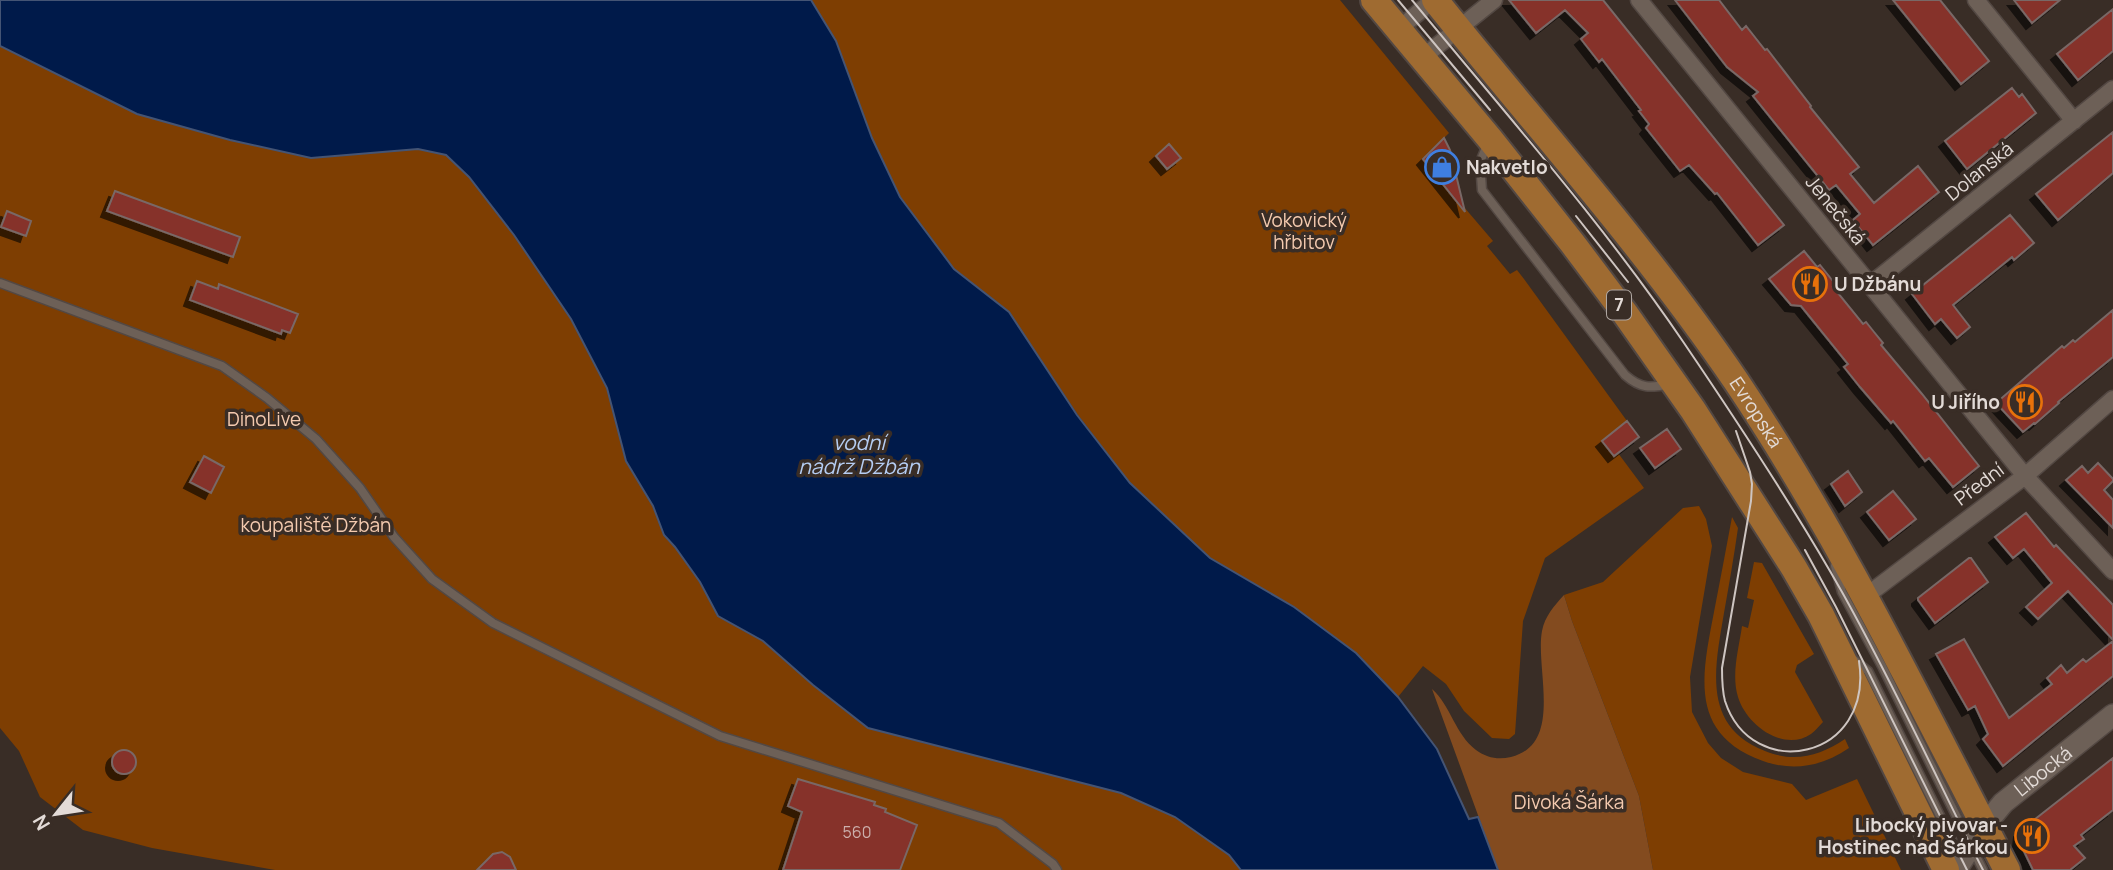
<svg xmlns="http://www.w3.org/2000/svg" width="2113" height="870" font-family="Manrope,sans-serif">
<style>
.green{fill:#7e3e02}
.forest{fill:#834b1f}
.water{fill:#001a4a;stroke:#445474;stroke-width:2}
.building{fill:#863029;stroke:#796866;stroke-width:2;filter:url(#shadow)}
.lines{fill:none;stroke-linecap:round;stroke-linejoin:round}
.service-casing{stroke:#534843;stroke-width:11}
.minor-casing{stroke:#534843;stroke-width:19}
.tertiary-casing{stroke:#534843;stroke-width:24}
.primary-casing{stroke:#534843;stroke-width:30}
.service{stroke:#6d6057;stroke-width:8}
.minor{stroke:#6d6057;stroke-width:16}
.tertiary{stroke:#6d6057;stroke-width:21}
.primary{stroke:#9f6b31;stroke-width:26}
.tram{stroke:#cec5c1;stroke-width:2}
.labels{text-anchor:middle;stroke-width:7;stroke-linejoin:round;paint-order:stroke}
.number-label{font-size:16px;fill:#ccb0ac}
.shield{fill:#392d26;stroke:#b0a7a2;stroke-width:2}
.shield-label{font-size:18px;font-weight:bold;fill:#e3dbd7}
.poi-label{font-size:19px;font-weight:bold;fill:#e3dbd7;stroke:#392d26;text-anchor:start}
.street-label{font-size:19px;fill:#e3dbd7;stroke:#392d26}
.park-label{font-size:19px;fill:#f4caaf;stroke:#392d26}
.water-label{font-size:21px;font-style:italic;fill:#b5cdf3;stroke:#392d26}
</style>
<defs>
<filter id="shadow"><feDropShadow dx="-6" dy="6" stdDeviation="0" flood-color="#0009"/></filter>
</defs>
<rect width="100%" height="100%" fill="#392d26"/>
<!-- green -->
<path class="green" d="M 811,0 L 1340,0 L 1449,133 L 1423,159 L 1493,241 L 1487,246 L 1510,274 L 1517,270 L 1524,279 L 1627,421 L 1602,441 L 1613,456 L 1618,453 L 1644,488 L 1545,558 L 1523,621 L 1515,734 L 1509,739 L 1492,738 L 1464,711 L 1446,684 L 1423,666 L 1398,697 L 1356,653 L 1294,607 L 1210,558 L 1130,483 L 1078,415 L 1009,312 L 954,269 L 900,197 L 872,138 L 836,41 Z
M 0,46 L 310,158 L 418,149 L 446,155 L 469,177 L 514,235 L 571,319 L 607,388 L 626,461 L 653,506 L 664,535 L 675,547 L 700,582 L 718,616 L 763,641 L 813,685 L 868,728 L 1121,793 L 1175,817 L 1229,855 L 1241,870 L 275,870 L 152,848 L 83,830 L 40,797 L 19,751 L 0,728 Z
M 1699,506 L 1706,519 L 1712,546 L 1690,677 L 1692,712 L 1708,743 L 1721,758 L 1743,772 L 1792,784 L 1806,800 L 1857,779 L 1901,870 L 1653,870 L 1639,796 L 1572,621 L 1564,595 L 1603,582 L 1683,508 Z
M 1732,517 L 1738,528 C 1734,556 1729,585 1724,613 C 1715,667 1701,726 1765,751 C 1794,763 1820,756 1845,739 L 1849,748 C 1823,766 1794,772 1763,761 C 1688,734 1702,675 1714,612 C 1720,581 1726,549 1732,517 Z
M 1754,562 L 1762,563 L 1814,654 L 1797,665 L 1795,672 L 1823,722 C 1819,726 1815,731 1811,734 C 1783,753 1746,724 1738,697 C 1731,674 1739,648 1742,626 L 1748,628 L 1754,600 L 1747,598 Z"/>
<!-- forest -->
<path class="forest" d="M 1564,595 L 1572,621 L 1639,796 L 1653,870 L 1498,870 L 1432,689 C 1451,706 1455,734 1476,750 C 1487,758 1498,760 1511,757 C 1564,744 1535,669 1542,631 C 1545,616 1554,606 1564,595 Z"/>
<!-- water -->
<path class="water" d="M 0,0 L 811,0 L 836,41 L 872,138 L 900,197 L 954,269 L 1009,312 L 1077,415 L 1130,483 L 1210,558 L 1294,607 L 1356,653 L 1398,697 L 1437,749 L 1469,819 L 1478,817 L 1498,870 L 1241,870 L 1229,855 L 1175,817 L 1121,793 L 868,728 L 813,685 L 763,641 L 718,616 L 700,582 L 675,547 L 664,535 L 653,506 L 626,461 L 607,388 L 571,319 L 514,235 L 469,177 L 446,155 L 418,149 L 311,158 L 230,140 L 137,114 L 0,46 Z"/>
<!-- building -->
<path class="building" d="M 1509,0 L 1603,0 L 1784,225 L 1758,245 L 1717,193 L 1715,194 L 1689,165 L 1680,171 L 1646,128 L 1649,124 L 1639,111 L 1641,110 L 1602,59 L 1599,62 L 1581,39 L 1588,33 L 1565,10 L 1536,33 Z
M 1675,0 L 1719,0 L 1742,30 L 1746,26 L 1765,50 L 1767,49 L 1811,106 L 1810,107 L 1859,167 L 1850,174 L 1874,203 L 1918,166 L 1939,192 L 1873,245 L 1853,220 L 1860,214 L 1836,185 L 1829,190 L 1753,96 L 1758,92 L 1727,67 Z
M 1893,0 L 1940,0 L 1989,61 L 1961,84 Z
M 2014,0 L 2060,0 L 2032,23 Z
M 2113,9 L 2113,51 L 2078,80 L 2057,54 Z
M 2012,88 L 2019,97 L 2022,94 L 2036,113 L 1967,169 L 1945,141 Z
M 2113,132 L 2113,173 L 2058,220 L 2036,194 Z
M 1444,138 L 1450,150 L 1465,212 L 1423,159 Z
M 1169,144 L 1181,158 L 1167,169 L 1156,156 Z
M 115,191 L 240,237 L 233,257 L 107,211 Z
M 7,211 L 31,221 L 26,236 L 1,227 Z
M 2010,215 L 2034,243 L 2014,260 L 2012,257 L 1953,305 L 1970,327 L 1957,338 L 1941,319 L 1935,324 L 1912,294 Z
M 1804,251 L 1817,267 L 1820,265 L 1836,285 L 1833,287 L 1863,324 L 1866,322 L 1874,332 L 1883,343 L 1881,345 L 1922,394 L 1979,466 L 1953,487 L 1929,458 L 1925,461 L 1893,421 L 1891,423 L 1860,387 L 1844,367 L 1848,364 L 1801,306 L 1791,305 L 1769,279 Z
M 197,281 L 218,289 L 219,284 L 298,314 L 290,333 L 282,330 L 281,334 L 190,300 Z
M 2113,310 L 2113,357 L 2058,402 L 2059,403 L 2035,424 L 2034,423 L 2023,432 L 1996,403 L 2062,346 L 2064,348 L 2073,340 L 2075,342 Z
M 1627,421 L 1639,437 L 1614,456 L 1602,441 Z
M 1667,429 L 1681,449 L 1655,468 L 1640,448 Z
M 204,456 L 224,467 L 211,493 L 190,482 Z
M 2098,463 L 2113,479 L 2113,481 L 2104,490 L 2113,500 L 2113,528 L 2066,480 L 2082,466 L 2088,473 Z
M 1848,471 L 1862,492 L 1845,506 L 1831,484 Z
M 1893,491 L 1916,519 L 1889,540 L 1867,512 Z
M 2026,513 L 2054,547 L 2056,545 L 2113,605 L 2113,640 L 2068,591 L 2038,619 L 2026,607 L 2052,583 L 2024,549 L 2013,558 L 1995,537 Z
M 1969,558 L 1971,558 L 1988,582 L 1935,623 L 1918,600 L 1918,598 Z
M 1964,639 L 2009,718 L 2052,684 L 2047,678 L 2061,665 L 2067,673 L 2083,659 L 2086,662 L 2113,641 L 2113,676 L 2003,766 L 1983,739 L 1988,734 L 1975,706 L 1968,710 L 1936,654 Z
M112 762a12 12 0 1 1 24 0a12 12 0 1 1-24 0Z
M 2113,758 L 2113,810 L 2081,835 L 2084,839 L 2074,846 L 2085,858 L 2070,870 L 2033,870 L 2019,841 L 2020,831 Z
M 798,779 L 875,802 L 874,805 L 886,809 L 885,812 L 917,825 L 900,870 L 783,870 L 802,812 L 788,806 Z
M 502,852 L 510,857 L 516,870 L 477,870 L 493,854 Z"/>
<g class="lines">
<!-- service casing -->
<g class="service-casing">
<path id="service" d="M 1487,145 L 1480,162 L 1482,190 L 1625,375 C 1641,389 1650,388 1671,384
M 0,283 L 222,366 L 267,398 L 316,439 L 360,488 L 394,537 L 432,579 L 493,623 L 720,736 L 999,823 L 1053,864 L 1057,870
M 1835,566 L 1842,592 L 1883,668 L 1983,870
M 1853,659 L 1868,671 L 1961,858"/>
</g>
<!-- minor casing -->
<g class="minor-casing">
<path id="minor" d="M 1639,0 L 2025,476 L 2113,571
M 1976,0 L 2074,121
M 1399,29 L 1433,0
M 1422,58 L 1494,0
M 1870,285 L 2113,89
M 1866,596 L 2025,476 L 2113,399"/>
</g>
<!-- tertiary casing -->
<g class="tertiary-casing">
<g id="tertiary">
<path id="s1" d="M 1956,870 L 1984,826 L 2003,803 L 2113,715"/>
</g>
</g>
<!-- primary casing -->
<g class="primary-casing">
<g id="primary">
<path d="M 1374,0 L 1490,139 L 1573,244 L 1624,312 L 1693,410 L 1794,568 L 1821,615 L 1946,870"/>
<path id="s2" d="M 1435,0 C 1536,126 1645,247 1736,381 C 1840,536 1921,705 2007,870"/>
</g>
</g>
<!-- service -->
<use href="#service" class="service"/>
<!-- minor -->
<use href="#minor" class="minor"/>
<!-- tertiary -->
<use href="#tertiary" class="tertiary"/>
<!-- primary -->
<use href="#primary" class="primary"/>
<!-- tram -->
<path class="tram" d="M 1398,0 L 1490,110
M 1412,0 C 1504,112 1602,222 1684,343 C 1739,424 1794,507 1842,592 C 1893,683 1936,777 1983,870
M 1576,216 L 1628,282
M 1736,431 L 1750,472 L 1752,484 L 1751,501 L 1722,668 C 1722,679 1722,690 1725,701 C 1752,784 1874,760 1859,661
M 1805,550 L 1836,607 L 1967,870"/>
</g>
<!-- icons -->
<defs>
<g id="shop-ring" transform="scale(1.75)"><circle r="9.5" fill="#392d26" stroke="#3f7fe0" stroke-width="1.5"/><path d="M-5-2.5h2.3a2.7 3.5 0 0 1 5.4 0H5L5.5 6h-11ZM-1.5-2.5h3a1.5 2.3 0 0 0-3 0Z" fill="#3f7fe0"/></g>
<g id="restaurant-ring" transform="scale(1.75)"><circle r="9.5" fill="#392d26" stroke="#e8710a" stroke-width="1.5"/><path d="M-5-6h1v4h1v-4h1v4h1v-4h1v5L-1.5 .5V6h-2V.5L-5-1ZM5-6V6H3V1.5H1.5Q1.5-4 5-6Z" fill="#e8710a"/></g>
</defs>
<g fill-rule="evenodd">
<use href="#shop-ring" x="1442" y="167"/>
<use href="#restaurant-ring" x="1810" y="284"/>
<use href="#restaurant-ring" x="2025" y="402"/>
<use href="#restaurant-ring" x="2032" y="836"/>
</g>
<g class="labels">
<!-- number labels -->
<g class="number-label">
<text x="857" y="838">560</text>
</g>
<!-- shield labels -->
<rect class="shield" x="1607" y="290.5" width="24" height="29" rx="5"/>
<g class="shield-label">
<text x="1619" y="311">7</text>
</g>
<!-- poi labels -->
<g class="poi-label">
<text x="1466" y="174">Nakvetlo</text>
<text x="1834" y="291">U Džbánu</text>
<text x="2000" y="409" text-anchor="end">U Jiřího</text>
<text x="2008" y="832" text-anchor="end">Libocký pivovar -<tspan x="2008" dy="22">Hostinec nad Šárkou</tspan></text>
</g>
<!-- street labels -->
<g class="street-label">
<text transform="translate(1979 171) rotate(-39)" y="7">Dolanská</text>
<text transform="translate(1836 210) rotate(51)" y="7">Jenečská</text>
<text dy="7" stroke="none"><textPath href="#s2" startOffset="523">Evropská</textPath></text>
<text transform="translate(1979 484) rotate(-37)" y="7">Přední</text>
<text dy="7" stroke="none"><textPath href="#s1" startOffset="133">Libocká</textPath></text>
</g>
<!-- park labels -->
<g class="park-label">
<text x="1304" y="227">Vokovický<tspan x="1304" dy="22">hřbitov</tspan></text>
<text x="264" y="426">DinoLive</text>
<text x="316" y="532">koupaliště Džbán</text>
<text x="1569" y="809">Divoká Šárka</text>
</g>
<!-- water labels -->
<g class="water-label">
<text x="859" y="450">vodní<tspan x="859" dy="24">nádrž Džbán</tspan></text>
</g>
</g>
<!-- north arrow -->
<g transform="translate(56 814) rotate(240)" stroke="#392d26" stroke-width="5" paint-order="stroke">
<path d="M0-5L12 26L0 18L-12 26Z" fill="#e3dbd7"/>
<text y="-10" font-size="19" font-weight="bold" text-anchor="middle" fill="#e3dbd7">N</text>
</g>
</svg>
